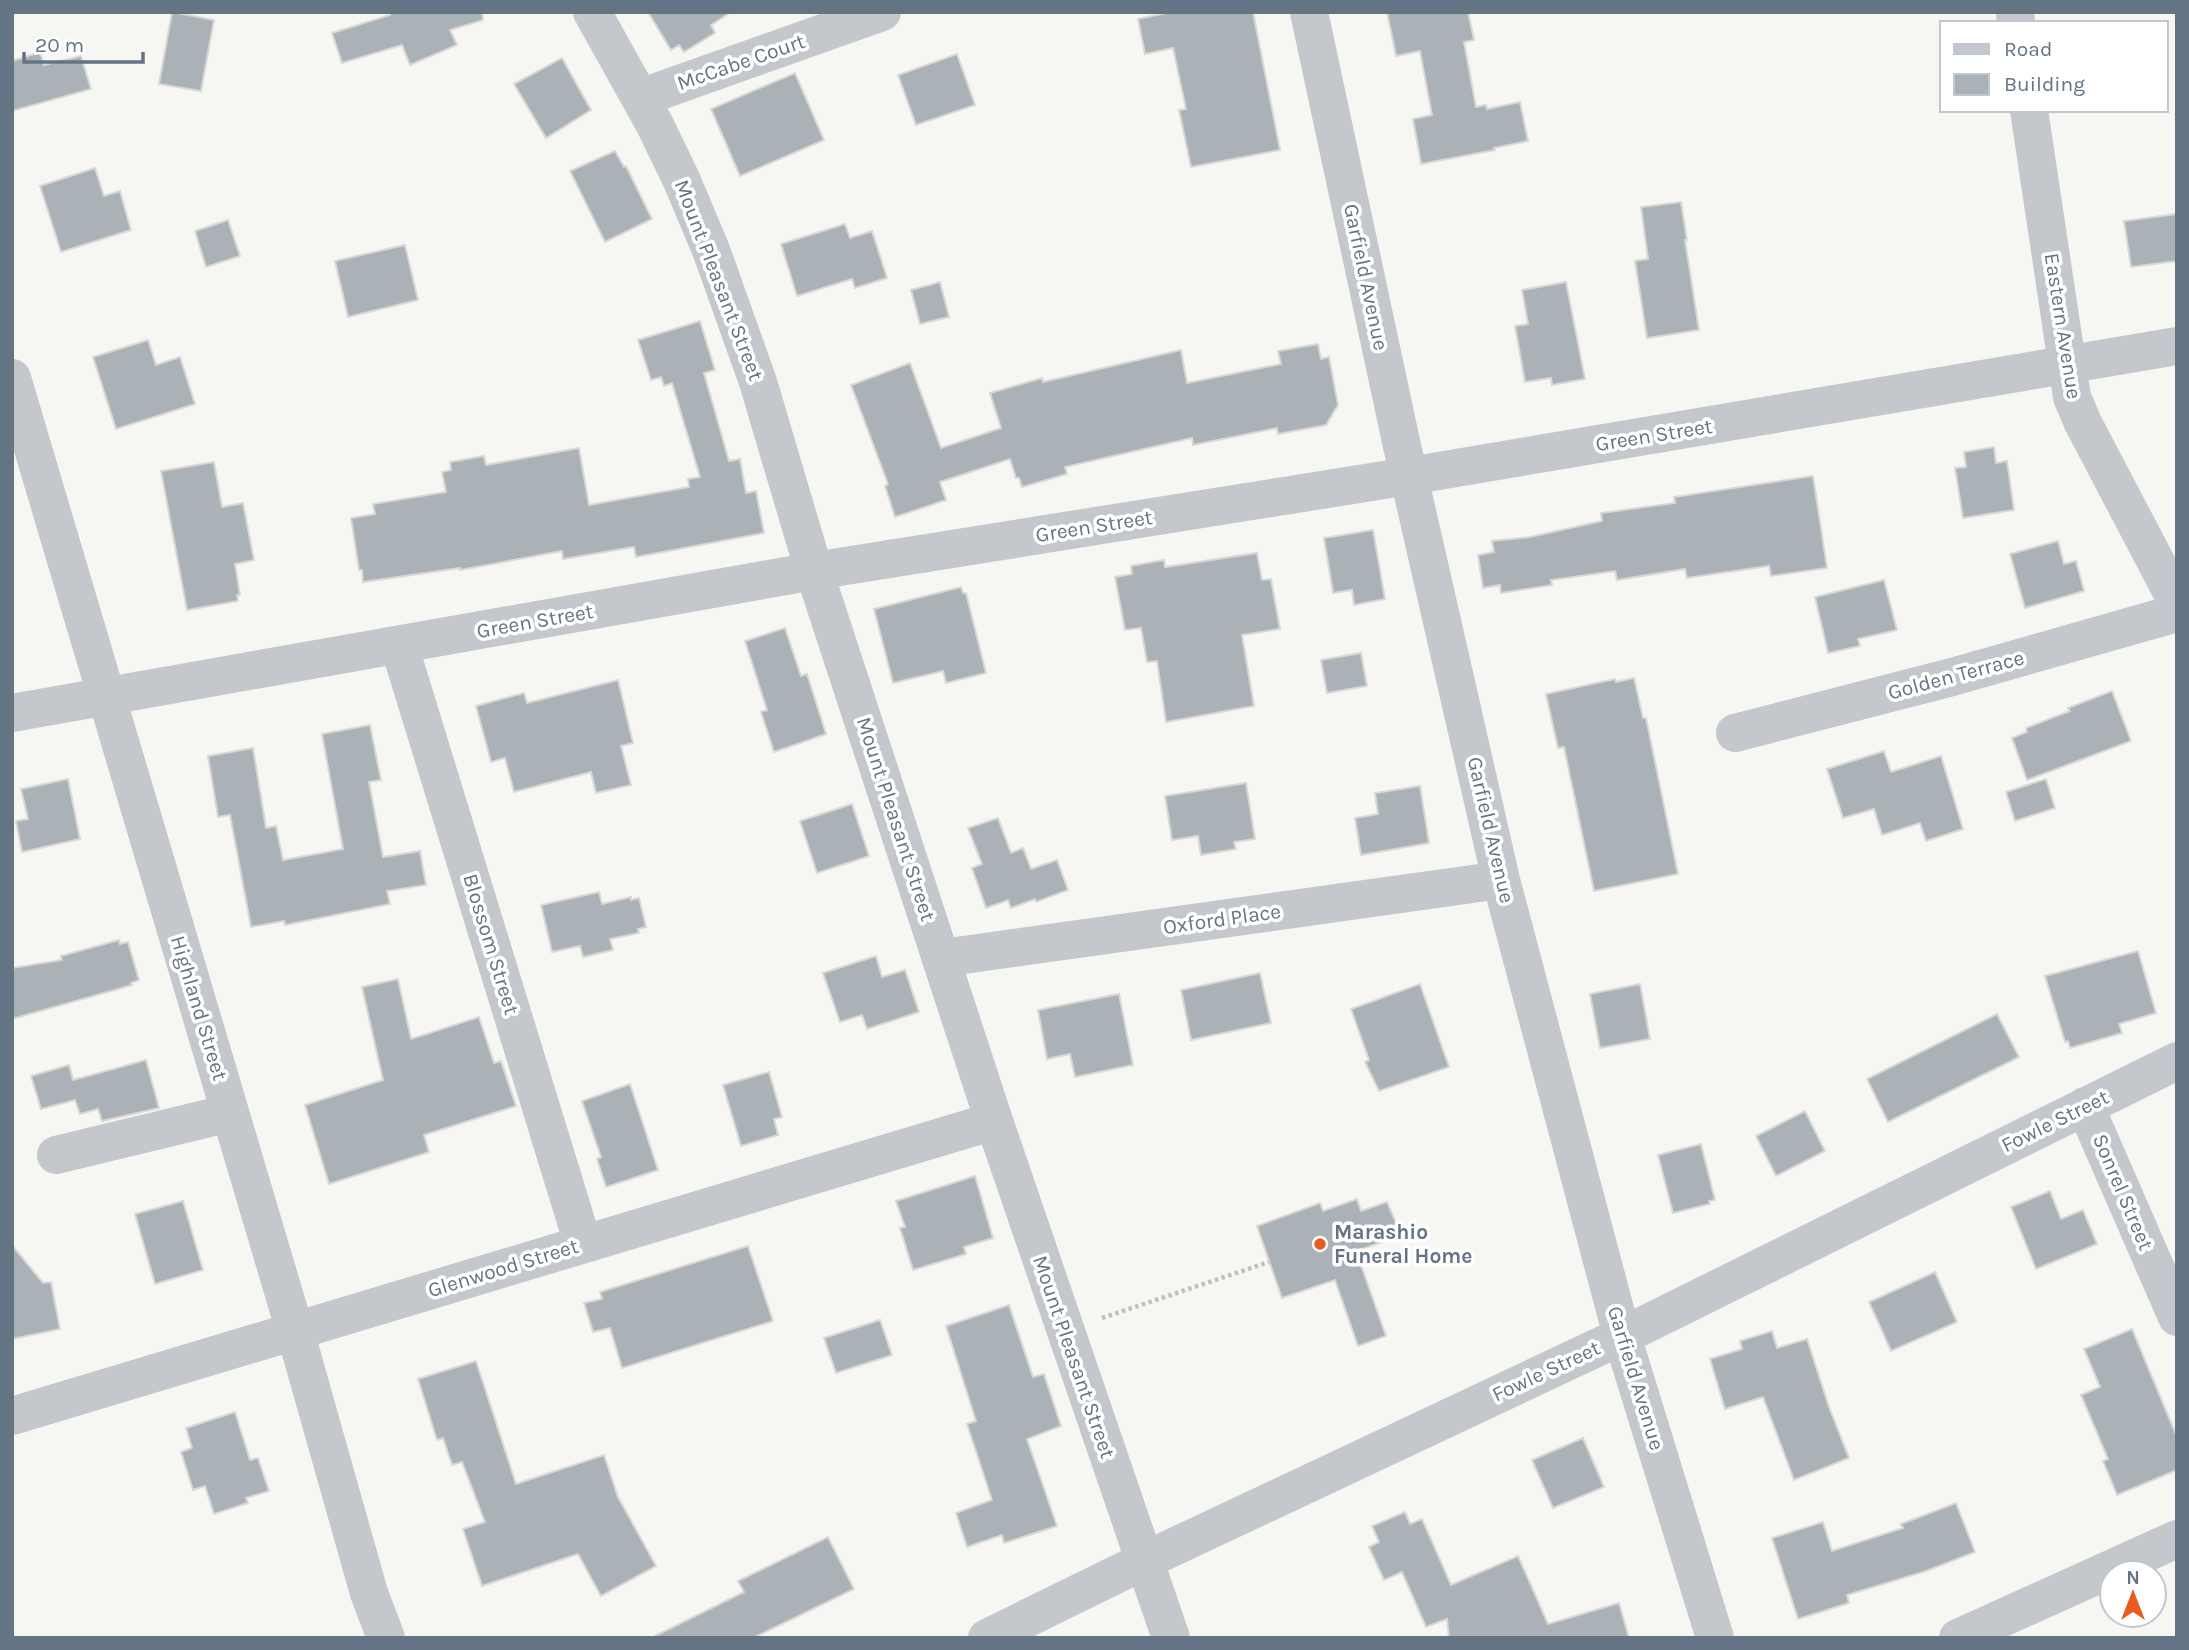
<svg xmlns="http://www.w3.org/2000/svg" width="2189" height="1650" font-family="Karla,sans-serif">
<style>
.building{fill:#aab2b8;stroke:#d8d8d5;stroke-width:2}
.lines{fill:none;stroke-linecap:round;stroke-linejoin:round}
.path{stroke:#bdc0c2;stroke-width:4.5;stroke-dasharray:3.5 3.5;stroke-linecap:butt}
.minor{stroke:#c4c7cb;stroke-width:38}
.poi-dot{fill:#e95c20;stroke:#fff;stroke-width:2.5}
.labels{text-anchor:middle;stroke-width:7;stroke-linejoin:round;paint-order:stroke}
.street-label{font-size:21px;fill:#647485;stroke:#fff}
.poi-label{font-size:21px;font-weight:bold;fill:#647485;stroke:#fff;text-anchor:start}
</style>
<rect width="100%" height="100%" fill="#f6f6f3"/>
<!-- building -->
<path class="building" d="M 172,12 L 214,20 L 201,91 L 159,84 Z
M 388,12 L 482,12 L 483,20 L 450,30 L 457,45 L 410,65 L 402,45 L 342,63 L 332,33 L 390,15 Z
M 648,12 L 731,12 L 711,25 L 715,33 L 684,52 L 679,45 L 671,50 Z
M 1171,12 L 1253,12 L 1280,150 L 1191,167 L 1179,110 L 1186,109 L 1173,48 L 1145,54 L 1138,19 Z
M 1387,12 L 1468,12 L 1474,40 L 1464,42 L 1476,107 L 1486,105 L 1487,109 L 1520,102 L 1528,141 L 1494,148 L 1495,150 L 1421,164 L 1413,119 L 1432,115 L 1420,51 L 1396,56 Z
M 40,52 L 44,65 L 81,56 L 91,89 L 12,111 L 12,61 Z
M 957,54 L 975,105 L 916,125 L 898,75 Z
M 562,58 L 591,110 L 546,138 L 514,84 Z
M 795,73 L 824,140 L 740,176 L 711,109 Z
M 615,151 L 624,167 L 626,166 L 652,219 L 605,242 L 570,171 Z
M 95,168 L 104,196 L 120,191 L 131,230 L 61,252 L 40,186 Z
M 1681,202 L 1687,240 L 1685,240 L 1699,330 L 1647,338 L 1635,261 L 1648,259 L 1641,207 Z
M 2177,214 L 2177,261 L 2131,267 L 2124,221 Z
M 228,220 L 240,256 L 206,267 L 195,231 Z
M 845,224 L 850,238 L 872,231 L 887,278 L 855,288 L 852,279 L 797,296 L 781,244 Z
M 405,245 L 418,300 L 348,317 L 335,261 Z
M 940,282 L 949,317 L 920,324 L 911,290 Z
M 1566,282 L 1585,379 L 1552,385 L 1551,378 L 1525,382 L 1515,326 L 1528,324 L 1522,290 Z
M 700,321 L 715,370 L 704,373 L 729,461 L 740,459 L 746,493 L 756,491 L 764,533 L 636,557 L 634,547 L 563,559 L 562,551 L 460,570 L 460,568 L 363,582 L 362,570 L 359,570 L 351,518 L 375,514 L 373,504 L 446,492 L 442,472 L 451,470 L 450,462 L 484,456 L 486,465 L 579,448 L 589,505 L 689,487 L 688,479 L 700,477 L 672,383 L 664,386 L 661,377 L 651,380 L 638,340 Z
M 148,340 L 156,365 L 180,357 L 195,404 L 116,429 L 93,357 Z
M 1318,344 L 1321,359 L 1329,357 L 1338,405 L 1326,425 L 1278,434 L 1277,428 L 1193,445 L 1192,438 L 1065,467 L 1067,474 L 1022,487 L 1019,478 L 1016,478 L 1010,459 L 940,482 L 946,500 L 895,517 L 885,486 L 888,484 L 851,385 L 910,363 L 941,448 L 1001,428 L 990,393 L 1042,378 L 1043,382 L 1181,350 L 1187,383 L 1281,364 L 1278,351 Z
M 1994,447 L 1996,463 L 2007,461 L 2014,510 L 1963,518 L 1955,468 L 1966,467 L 1964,452 Z
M 214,462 L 222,507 L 243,503 L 254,560 L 235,564 L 240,595 L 237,595 L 238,601 L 187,610 L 161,471 Z
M 1813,476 L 1827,568 L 1771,576 L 1769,566 L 1687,578 L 1685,569 L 1617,580 L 1615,571 L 1551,580 L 1552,585 L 1501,593 L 1500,585 L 1483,588 L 1478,555 L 1494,552 L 1492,541 L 1530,537 L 1602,521 L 1601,513 L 1675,503 L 1674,497 Z
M 1373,530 L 1385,599 L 1354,605 L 1352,590 L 1333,593 L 1324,538 Z
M 2058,541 L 2064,564 L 2076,561 L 2084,591 L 2025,608 L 2010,554 Z
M 1257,553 L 1262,580 L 1271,579 L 1280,629 L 1242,635 L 1254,706 L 1166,722 L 1157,661 L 1147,662 L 1141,628 L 1125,630 L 1115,577 L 1132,574 L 1131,566 L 1164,560 L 1165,567 Z
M 1884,580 L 1897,630 L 1858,639 L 1860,646 L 1828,653 L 1815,597 Z
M 961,587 L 963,593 L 966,593 L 986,673 L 946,683 L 943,671 L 893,683 L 874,609 Z
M 785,628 L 801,676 L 807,674 L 826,734 L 774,752 L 761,712 L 767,710 L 745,641 Z
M 1361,653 L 1367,686 L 1327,693 L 1321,660 Z
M 1634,678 L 1643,718 L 1646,718 L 1678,874 L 1594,891 L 1564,747 L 1558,748 L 1546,694 L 1615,679 L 1616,682 Z
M 618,680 L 633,743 L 621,746 L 631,785 L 596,793 L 591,772 L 514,792 L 505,758 L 491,762 L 476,706 L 524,693 L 527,703 Z
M 2112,691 L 2131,741 L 2027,780 L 2012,738 L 2027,732 L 2026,728 L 2070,711 L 2068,708 Z
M 370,725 L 381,780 L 369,782 L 383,857 L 420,851 L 426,885 L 387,891 L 390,904 L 285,925 L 284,921 L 251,927 L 230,815 L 218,817 L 208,756 L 253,748 L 266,828 L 276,826 L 283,860 L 343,849 L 322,734 Z
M 1884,751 L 1891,772 L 1941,756 L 1963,829 L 1926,841 L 1920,823 L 1882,835 L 1874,809 L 1843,818 L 1827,769 Z
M 68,779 L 80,839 L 22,852 L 16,821 L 28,819 L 21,789 Z
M 2046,779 L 2055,808 L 2015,821 L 2006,792 Z
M 1246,783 L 1255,839 L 1234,842 L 1236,849 L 1201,855 L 1198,836 L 1172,840 L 1165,796 Z
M 1420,786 L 1429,843 L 1361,855 L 1355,818 L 1378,814 L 1375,793 Z
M 852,804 L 869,856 L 817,873 L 800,821 Z
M 998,818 L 1011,853 L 1023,848 L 1031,869 L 1057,860 L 1068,890 L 1036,902 L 1035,899 L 1011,908 L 1008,900 L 986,908 L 972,868 L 982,864 L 968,828 Z
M 599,892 L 602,904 L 631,897 L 631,900 L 639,898 L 646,927 L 638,929 L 639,933 L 610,939 L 613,950 L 583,957 L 580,946 L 552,952 L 541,905 Z
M 119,940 L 120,944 L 128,942 L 139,980 L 131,983 L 132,985 L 12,1019 L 12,968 L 62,960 L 61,956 Z
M 2138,951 L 2156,1013 L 2119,1024 L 2122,1033 L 2070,1048 L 2068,1041 L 2065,1042 L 2045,976 Z
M 876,956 L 882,977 L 905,970 L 919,1012 L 867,1029 L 862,1015 L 840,1022 L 823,973 Z
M 1260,973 L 1271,1023 L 1191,1040 L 1181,990 Z
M 398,979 L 411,1039 L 479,1017 L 494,1063 L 501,1061 L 516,1106 L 424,1135 L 429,1152 L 329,1184 L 305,1105 L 383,1080 L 362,987 Z
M 1420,984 L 1449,1067 L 1379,1091 L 1365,1062 L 1369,1060 L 1351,1009 Z
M 1640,984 L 1650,1039 L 1600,1048 L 1590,994 Z
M 1119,994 L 1133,1065 L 1075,1077 L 1070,1054 L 1047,1059 L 1038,1010 Z
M 1997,1014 L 2019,1057 L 1888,1122 L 1867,1079 Z
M 146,1060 L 159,1108 L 102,1121 L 98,1109 L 80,1114 L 75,1100 L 41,1109 L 31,1076 L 69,1065 L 73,1080 Z
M 769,1072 L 782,1117 L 774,1119 L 778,1135 L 741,1146 L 723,1085 Z
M 630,1084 L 658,1170 L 606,1187 L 597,1159 L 601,1157 L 582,1101 Z
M 1805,1111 L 1825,1151 L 1776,1176 L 1756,1136 Z
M 1701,1144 L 1715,1200 L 1709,1201 L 1710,1204 L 1673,1213 L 1658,1155 Z
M 975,1176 L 993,1238 L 964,1247 L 966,1254 L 913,1270 L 900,1228 L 905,1227 L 896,1201 Z
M 2050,1191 L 2061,1219 L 2083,1210 L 2097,1244 L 2036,1269 L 2011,1207 Z
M 1357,1199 L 1361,1211 L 1387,1202 L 1400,1232 L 1398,1232 L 1400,1236 L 1356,1251 L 1386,1336 L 1358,1346 L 1335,1280 L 1282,1298 L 1257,1226 L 1320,1203 L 1323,1211 Z
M 183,1201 L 203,1270 L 155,1284 L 135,1214 Z
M 12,1245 L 43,1283 L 51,1282 L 60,1329 L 12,1339 Z
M 748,1246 L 773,1321 L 622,1368 L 610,1328 L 593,1332 L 584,1303 L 602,1299 L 600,1292 Z
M 1935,1272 L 1957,1322 L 1891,1351 L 1869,1302 Z
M 1009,1305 L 1033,1377 L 1044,1374 L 1061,1426 L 1027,1439 L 1057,1526 L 1004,1543 L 1002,1535 L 967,1547 L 956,1513 L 992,1500 L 967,1424 L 976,1421 L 946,1326 Z
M 880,1320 L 892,1355 L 836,1373 L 824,1338 Z
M 2132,1329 L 2177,1437 L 2177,1470 L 2117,1495 L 2103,1461 L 2108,1459 L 2081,1395 L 2100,1387 L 2084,1349 Z
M 1772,1331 L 1777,1348 L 1807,1339 L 1829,1407 L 1849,1458 L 1794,1480 L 1763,1397 L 1725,1409 L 1710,1359 L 1742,1349 L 1740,1341 Z
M 476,1361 L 516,1484 L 604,1455 L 618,1497 L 656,1566 L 601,1596 L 578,1554 L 482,1586 L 463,1529 L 485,1522 L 462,1462 L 452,1465 L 443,1438 L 437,1440 L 418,1379 Z
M 235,1412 L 250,1460 L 258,1458 L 269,1491 L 246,1498 L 248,1503 L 214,1514 L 205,1486 L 193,1490 L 181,1452 L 192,1448 L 186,1428 Z
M 1583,1438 L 1604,1487 L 1553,1508 L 1532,1460 Z
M 1956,1503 L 1975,1552 L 1926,1571 L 1847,1595 L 1849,1603 L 1798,1619 L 1772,1538 L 1823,1522 L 1832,1551 L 1903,1528 L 1901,1524 Z
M 1405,1512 L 1410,1524 L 1422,1519 L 1451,1585 L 1518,1556 L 1548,1624 L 1619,1603 L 1629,1638 L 1449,1638 L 1447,1619 L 1426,1627 L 1402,1572 L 1384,1580 L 1369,1547 L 1379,1542 L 1372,1526 Z
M 828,1537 L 854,1589 L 753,1638 L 651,1638 L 744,1592 L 738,1581 Z"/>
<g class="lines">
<!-- path -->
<path class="path" d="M 1102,1318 L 1269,1262"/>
<!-- minor -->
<path class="minor" d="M 592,12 L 655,125 L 682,181 L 711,250 L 758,382 L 814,571 L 994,1121 L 1171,1638
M 1309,12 L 1402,446 L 1501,880 L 1622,1336 L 1715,1638
M 2015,12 L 2016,23
M 640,98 L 882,12
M 2029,110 L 2072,397 L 2083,423 L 2177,602
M 12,378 L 295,1331 L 369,1593 L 386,1638
M 399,645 L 583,1244
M 12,713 L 814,571 L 1409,476 L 2177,346
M 1735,733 L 1952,677 L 2177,613
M 942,958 L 1501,880
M 2085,1106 L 2177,1317
M 56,1155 L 230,1113
M 12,1416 L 994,1121
M 987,1638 L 1146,1560 L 1622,1336 L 2177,1061
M 1958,1638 L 2177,1539"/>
</g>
<!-- markers -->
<circle class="poi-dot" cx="1320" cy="1244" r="7"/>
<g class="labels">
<!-- street labels -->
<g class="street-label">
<text transform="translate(741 62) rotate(-19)" y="7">McCabe Court</text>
<text transform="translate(1366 277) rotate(78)" y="7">Garfield Avenue</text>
<text transform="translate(719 280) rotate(69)" y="7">Mount Pleasant Street</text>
<text transform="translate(2063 326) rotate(81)" y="7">Eastern Avenue</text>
<text transform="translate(1654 435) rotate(-9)" y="7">Green Street</text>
<text transform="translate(1094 526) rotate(-9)" y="7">Green Street</text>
<text transform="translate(535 621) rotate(-10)" y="7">Green Street</text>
<text transform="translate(1956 675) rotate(-15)" y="7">Golden Terrace</text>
<text transform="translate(896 819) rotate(72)" y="7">Mount Pleasant Street</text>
<text transform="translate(1491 830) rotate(77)" y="7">Garfield Avenue</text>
<text transform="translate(1222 919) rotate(-8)" y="7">Oxford Place</text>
<text transform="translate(491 944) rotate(73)" y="7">Blossom Street</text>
<text transform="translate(199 1008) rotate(73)" y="7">Highland Street</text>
<text transform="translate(2055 1121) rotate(-26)" y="7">Fowle Street</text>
<text transform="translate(2123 1192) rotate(67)" y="7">Sonrel Street</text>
<text transform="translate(503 1268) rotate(-17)" y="7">Glenwood Street</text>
<text transform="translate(1074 1357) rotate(71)" y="7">Mount Pleasant Street</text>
<text transform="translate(1546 1371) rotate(-25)" y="7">Fowle Street</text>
<text transform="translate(1636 1378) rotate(73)" y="7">Garfield Avenue</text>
</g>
<!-- poi labels -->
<g class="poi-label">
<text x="1334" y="1239">Marashio<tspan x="1334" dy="24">Funeral Home</tspan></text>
</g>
</g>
<!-- border -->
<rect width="2189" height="1650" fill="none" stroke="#647485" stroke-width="28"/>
<!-- legend -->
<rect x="1940" y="21" width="228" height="91" fill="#ffffff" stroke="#c1c7ce" stroke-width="2"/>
<rect x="1954" y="44" width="35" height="10" fill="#c4c7cb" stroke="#c1c7ce" stroke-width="2"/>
<text x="2004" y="56" font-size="21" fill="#647485">Road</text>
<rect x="1954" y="74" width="35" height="21" fill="#aab2b8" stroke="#c1c7ce" stroke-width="2"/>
<text x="2004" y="91" font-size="21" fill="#647485">Building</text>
<!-- north arrow -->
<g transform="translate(2133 1594)"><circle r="33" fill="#ffffff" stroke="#c1c7ce" stroke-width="2"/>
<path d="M0-5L12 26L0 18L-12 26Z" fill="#e95c20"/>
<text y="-10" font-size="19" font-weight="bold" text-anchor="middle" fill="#647485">N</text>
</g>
<!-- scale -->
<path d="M24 52v10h119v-10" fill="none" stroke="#647485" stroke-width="3.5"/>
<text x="35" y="52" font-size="21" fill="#647485" stroke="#ffffff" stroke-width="5" paint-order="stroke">20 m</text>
</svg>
